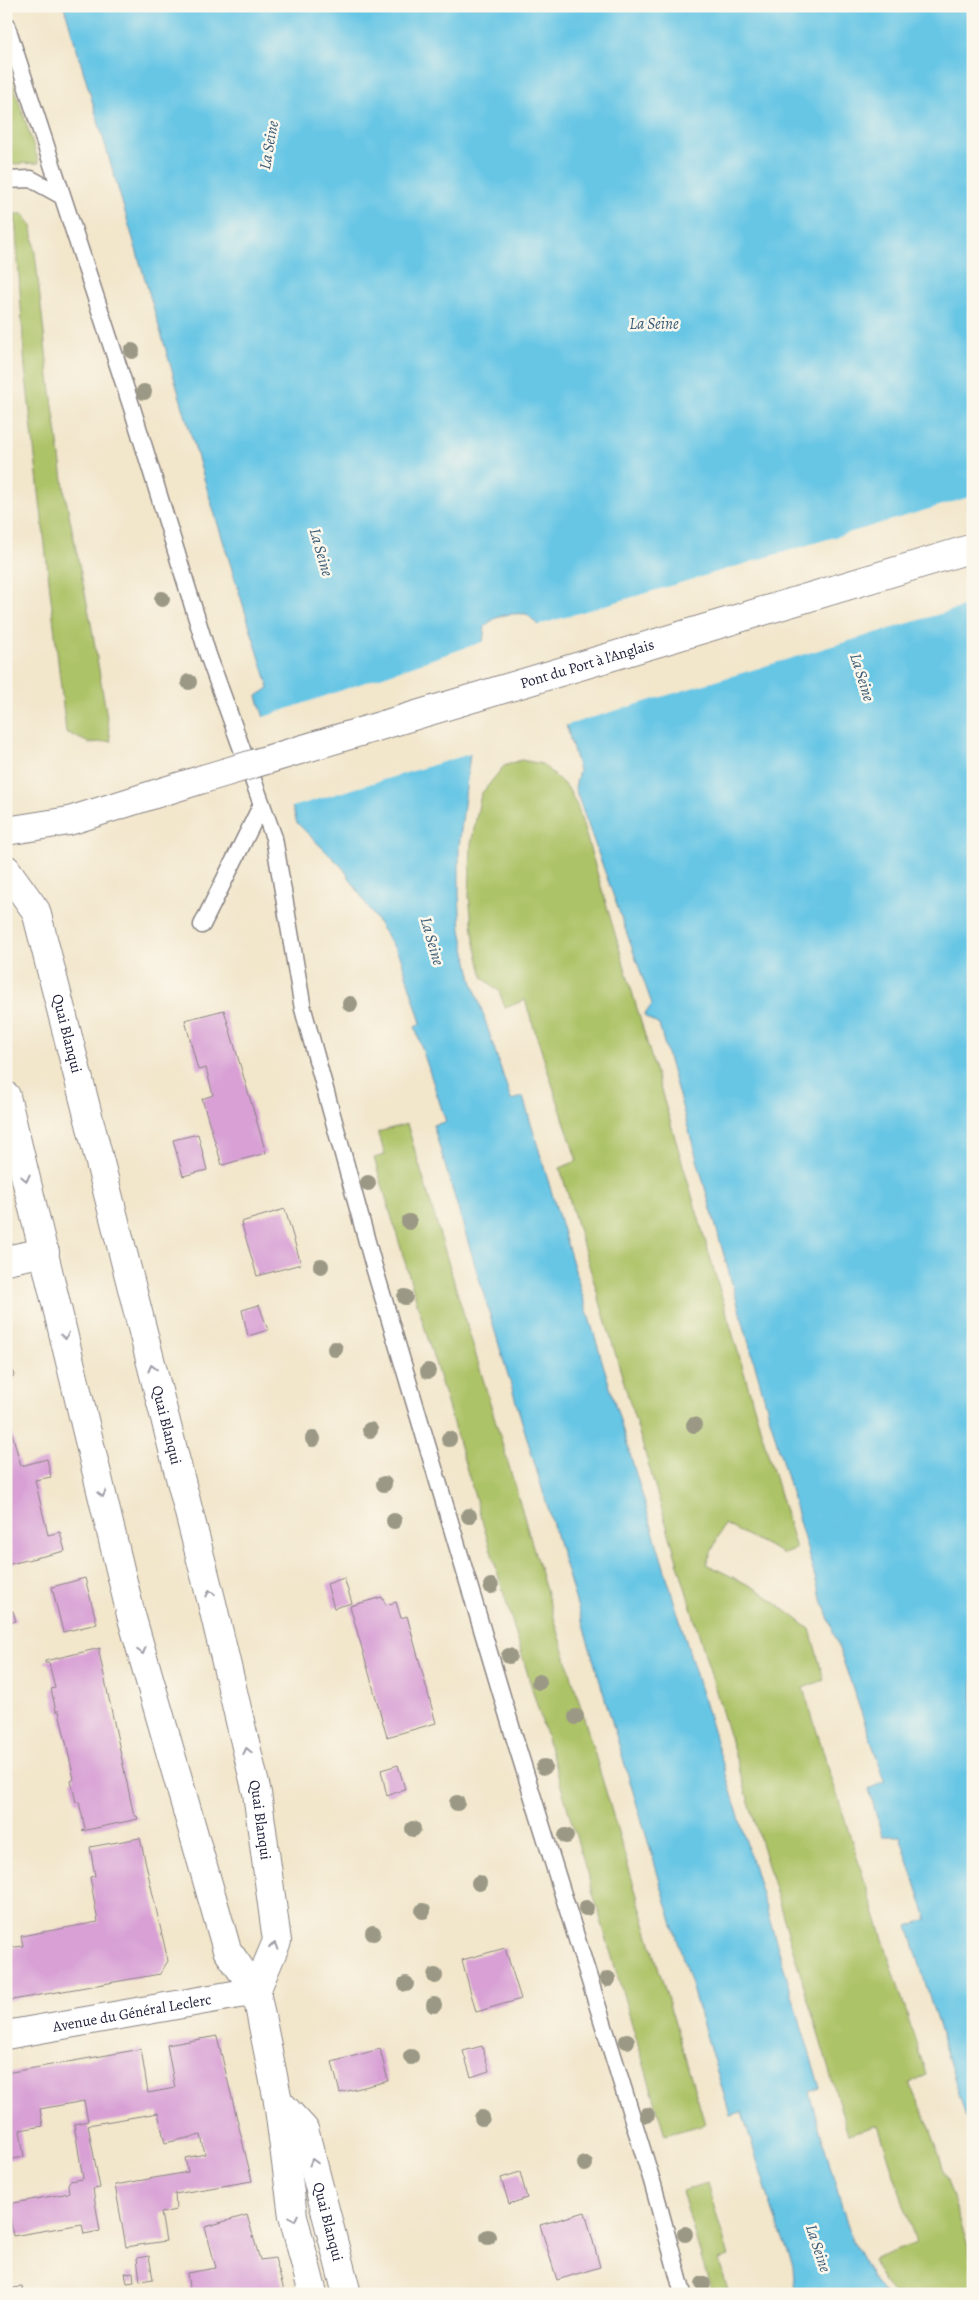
<svg xmlns="http://www.w3.org/2000/svg" width="979" height="2300" font-family="Alegreya,serif">
<style>
.green{fill:#adc368;stroke:#687252}
.water{fill:#67c6e5;stroke:#447490}
.pier{fill:#f2e6cb}
.building{fill:#d8a0d5}
.lines{fill:none;stroke-linecap:round;stroke-linejoin:round}
.lane-casing{stroke:#8a8483;stroke-width:19}
.street-casing{stroke:#8a8483;stroke-width:30}
.secondary-casing{stroke:#8a8483;stroke-width:30}
.lane{stroke:#fff;stroke-width:16}
.street{stroke:#fff;stroke-width:28}
.secondary{stroke:#fff;stroke-width:28}
.secondary-bridge-casing{stroke:#8a8483;stroke-width:30;stroke-linecap:butt}
.secondary-bridge{stroke:#fff;stroke-width:28}
.tree{fill:#9b9985}
.oneway{stroke:#9c9ca7}
.labels{text-anchor:middle;stroke-width:5;stroke-linejoin:round;paint-order:stroke}
.street-label{font-size:15px;fill:#22223b;stroke:#fbf7ec}
.water-label{font-size:16px;font-style:italic;fill:#3a5b76;stroke:#fbf7ec}
</style>
<rect width="100%" height="100%" fill="#fbf7ec"/>
<filter id="ink" filterUnits="userSpaceOnUse"><feTurbulence type="fractalNoise" baseFrequency=".02" numOctaves="2"/><feDisplacementMap in="SourceGraphic" scale="10" xChannelSelector="R" yChannelSelector="G"/><feConvolveMatrix kernelMatrix="1 2 1 2 8 2 1 2 1" color-interpolation-filters="sRGB"/></filter>
<filter id="wash" filterUnits="userSpaceOnUse"><feTurbulence type="fractalNoise" baseFrequency=".0096" numOctaves="4" result="noise"/><feDisplacementMap in="SourceGraphic" scale="20" xChannelSelector="R" yChannelSelector="G"/><feGaussianBlur stdDeviation="1.12" result="paint"/><feColorMatrix in="noise" values="0 0 0 0 0 0 0 0 0 0 0 0 0 0 0 0 0 1.4 0 .05"/><feComposite in="paint" operator="in"/></filter>
<g filter="url(#wash)">
<rect width="100%" height="100%" fill="#f2e6cb"/>
<!-- green -->
<path class="green" d="M 10,74 L 39,163 L 11,164 Z
M 15,214 L 23,214 L 32,226 L 48,369 L 65,494 L 91,623 L 111,741 L 89,743 L 66,732 L 25,368 Z
M 521,760 L 542,764 L 568,788 L 578,808 L 796,1549 L 784,1554 L 724,1524 L 706,1564 L 757,1589 L 810,1629 L 824,1680 L 803,1688 L 926,2074 L 910,2083 L 931,2130 L 973,2261 L 973,2294 L 893,2294 L 885,2285 L 872,2260 L 916,2243 L 878,2125 L 848,2134 L 560,1168 L 577,1161 L 525,1000 L 505,1008 L 499,991 L 483,978 L 474,939 L 469,897 L 471,844 L 481,794 L 504,766 Z
M 407,1124 L 705,2124 L 665,2135 L 374,1158 L 385,1155 L 378,1132 Z
M 707,2183 L 729,2257 L 719,2260 L 729,2294 L 712,2294 L 682,2191 Z"/>
<!-- water -->
<path class="water" d="M 64,6 L 973,6 L 973,2140 L 908,1926 L 927,1919 L 900,1836 L 882,1836 L 869,1789 L 885,1781 L 818,1588 L 659,1025 L 644,1016 L 652,1004 L 575,788 L 579,770 L 537,624 L 527,614 C 510,613 498,614 485,626 L 459,847 L 459,895 L 461,930 L 472,980 L 511,1100 L 523,1097 L 820,2088 L 809,2092 L 851,2238 L 872,2277 L 884,2294 L 795,2294 L 793,2266 L 773,2212 L 742,2112 L 730,2115 L 433,1125 L 446,1122 L 415,1027 L 421,1023 L 401,958 L 343,868 L 297,823 L 257,696 L 269,688 L 211,502 Z"/>
<!-- pier -->
<path class="pier" d="M 973,496 L 973,604 L 564,726 L 535,626 Z
M 485,641 L 473,753 L 289,808 L 261,718 Z"/>
<g id="blocks">
<!-- building -->
<path class="building" d="M 224,1010 L 266,1153 L 222,1165 L 202,1099 L 213,1095 L 206,1068 L 198,1070 L 185,1020 Z
M 198,1134 L 207,1170 L 183,1176 L 173,1140 Z
M 285,1209 L 301,1264 L 257,1276 L 241,1222 Z
M 259,1305 L 268,1330 L 248,1336 L 242,1310 Z
M 6,1347 L 14,1376 L 6,1378 Z
M 6,1411 L 21,1466 L 47,1459 L 51,1477 L 35,1480 L 48,1535 L 60,1532 L 65,1551 L 6,1565 Z
M 85,1578 L 97,1624 L 63,1632 L 52,1587 Z
M 344,1578 L 352,1603 L 334,1608 L 327,1584 Z
M 382,1597 L 386,1605 L 396,1602 L 401,1618 L 407,1616 L 436,1723 L 387,1737 L 350,1606 Z
M 13,1611 L 16,1621 L 6,1623 L 6,1613 Z
M 100,1648 L 99,1652 L 134,1816 L 137,1816 L 138,1819 L 82,1831 L 85,1828 L 79,1802 L 76,1802 L 71,1781 L 74,1779 L 59,1711 L 56,1711 L 51,1689 L 55,1688 L 49,1663 L 45,1663 L 45,1661 Z
M 398,1765 L 405,1789 L 387,1796 L 381,1770 Z
M 140,1838 L 168,1961 L 160,1974 L 6,2001 L 6,1943 L 8,1948 L 23,1946 L 21,1936 L 98,1922 L 90,1877 L 95,1876 L 90,1847 Z
M 505,1948 L 521,1999 L 476,2012 L 462,1960 Z
M 217,2036 L 252,2181 L 175,2194 L 176,2210 L 161,2213 L 166,2241 L 126,2247 L 115,2185 L 188,2172 L 185,2158 L 205,2154 L 201,2135 L 165,2143 L 158,2113 L 88,2125 L 100,2188 L 93,2189 L 100,2231 L 84,2234 L 82,2224 L 13,2236 L 8,2204 L 69,2193 L 68,2184 L 70,2181 L 83,2179 L 74,2124 L 88,2121 L 84,2101 L 40,2109 L 43,2126 L 20,2130 L 24,2157 L 6,2160 L 6,2073 L 141,2049 L 148,2093 L 175,2088 L 167,2045 Z
M 482,2046 L 489,2071 L 471,2077 L 463,2051 Z
M 380,2049 L 388,2081 L 340,2093 L 332,2062 Z
M 520,2172 L 527,2198 L 509,2204 L 501,2178 Z
M 585,2212 L 600,2267 L 557,2280 L 540,2225 Z
M 247,2215 L 260,2260 L 275,2258 L 285,2294 L 190,2294 L 187,2273 L 216,2268 L 205,2227 Z
M 149,2256 L 153,2279 L 140,2281 L 137,2258 Z
M 133,2272 L 134,2282 L 127,2283 L 125,2273 Z
M 22,2287 L 24,2294 L 6,2294 L 6,2289 Z"/>
</g>
</g>
<g filter="url(#ink)">
<use href="#blocks" fill-opacity="0" stroke="#8a8483" stroke-width="1"/>
<g class="lines">
<!-- lane casing -->
<g class="lane-casing">
<path id="lane" d="M 6,24 L 132,408 L 208,655 L 274,838 L 303,1009 L 374,1267 L 516,1743 L 652,2181 L 683,2294
M 6,180 L 31,179 L 62,196
M 202,925 L 262,804"/>
</g>
<!-- street casing -->
<g class="street-casing">
<g id="street">
<path d="M 6,1260 L 45,1252"/>
<path id="s1" d="M 6,2035 L 256,1991"/>
</g>
</g>
<!-- secondary casing -->
<g class="secondary-casing">
<g id="secondary">
<path d="M 6,831 L 69,821 L 203,779"/>
<path id="s2" d="M 6,869 L 36,911 L 212,1603 L 257,1793 L 277,1941 L 256,1991"/>
<path d="M 6,1096 L 131,1615 L 227,1950 L 256,1991 L 278,2101 L 293,2216 L 313,2294"/>
<path id="s3" d="M 278,2101 L 304,2129 L 347,2294"/>
</g>
</g>
<!-- lane -->
<use href="#lane" class="lane"/>
<!-- street -->
<use href="#street" class="street"/>
<!-- secondary -->
<use href="#secondary" class="secondary"/>
<!-- secondary-bridge casing -->
<g class="secondary-bridge-casing">
<g id="secondary-bridge">
<path id="s4" d="M 203,779 L 973,548"/>
</g>
</g>
<!-- secondary-bridge -->
<use href="#secondary-bridge" class="secondary-bridge"/>
</g>
<!-- trees -->
<g class="tree">
<circle cx="132" cy="351" r="8"/>
<circle cx="144" cy="392" r="8"/>
<circle cx="162" cy="599" r="8"/>
<circle cx="189" cy="682" r="8"/>
<circle cx="350" cy="1004" r="8"/>
<circle cx="368" cy="1183" r="8"/>
<circle cx="409" cy="1222" r="8"/>
<circle cx="321" cy="1266" r="8"/>
<circle cx="405" cy="1297" r="8"/>
<circle cx="335" cy="1349" r="8"/>
<circle cx="428" cy="1371" r="8"/>
<circle cx="694" cy="1425" r="8"/>
<circle cx="370" cy="1430" r="8"/>
<circle cx="313" cy="1439" r="8"/>
<circle cx="449" cy="1439" r="8"/>
<circle cx="384" cy="1484" r="8"/>
<circle cx="469" cy="1516" r="8"/>
<circle cx="394" cy="1521" r="8"/>
<circle cx="491" cy="1586" r="8"/>
<circle cx="509" cy="1656" r="8"/>
<circle cx="539" cy="1682" r="8"/>
<circle cx="576" cy="1717" r="8"/>
<circle cx="544" cy="1767" r="8"/>
<circle cx="457" cy="1803" r="8"/>
<circle cx="413" cy="1829" r="8"/>
<circle cx="566" cy="1836" r="8"/>
<circle cx="479" cy="1883" r="8"/>
<circle cx="586" cy="1908" r="8"/>
<circle cx="423" cy="1911" r="8"/>
<circle cx="373" cy="1933" r="8"/>
<circle cx="435" cy="1976" r="8"/>
<circle cx="608" cy="1979" r="8"/>
<circle cx="406" cy="1984" r="8"/>
<circle cx="434" cy="2005" r="8"/>
<circle cx="627" cy="2041" r="8"/>
<circle cx="411" cy="2057" r="8"/>
<circle cx="647" cy="2115" r="8"/>
<circle cx="482" cy="2118" r="8"/>
<circle cx="585" cy="2164" r="8"/>
<circle cx="685" cy="2234" r="8"/>
<circle cx="488" cy="2237" r="8"/>
<circle cx="703" cy="2284" r="8"/>
</g>
<!-- one-way arrows -->
<defs><path id="oneway-chevron" d="M-2-3.5L2.5 0L-2 3.5" fill="none" stroke-width="1.6" stroke-linecap="round" stroke-linejoin="round" transform="scale(1.25)"/></defs>
<g class="oneway">
<use href="#oneway-chevron" transform="translate(26 1178) rotate(76)"/>
<use href="#oneway-chevron" transform="translate(65 1336) rotate(77)"/>
<use href="#oneway-chevron" transform="translate(152 1368) rotate(-104)"/>
<use href="#oneway-chevron" transform="translate(102 1494) rotate(77)"/>
<use href="#oneway-chevron" transform="translate(210 1593) rotate(-104)"/>
<use href="#oneway-chevron" transform="translate(142 1651) rotate(74)"/>
<use href="#oneway-chevron" transform="translate(247 1751) rotate(-103)"/>
<use href="#oneway-chevron" transform="translate(274 1946) rotate(-73)"/>
<use href="#oneway-chevron" transform="translate(313 2162) rotate(-105)"/>
<use href="#oneway-chevron" transform="translate(294 2218) rotate(78)"/>
</g>
</g>
<g class="labels">
<!-- street labels -->
<g class="street-label">
<text dy="5" stroke="none"><textPath href="#s4" startOffset="401">Pont du Port à l'Anglais</textPath></text>
<text dy="5" stroke="none"><textPath href="#s2" startOffset="178">Quai Blanqui</textPath></text>
<text dy="5" stroke="none"><textPath href="#s2" startOffset="582">Quai Blanqui</textPath></text>
<text dy="5" stroke="none"><textPath href="#s2" startOffset="988">Quai Blanqui</textPath></text>
<text dy="5" stroke="none"><textPath href="#s1" startOffset="128">Avenue du Général Leclerc</textPath></text>
<text dy="5" stroke="none"><textPath href="#s3" startOffset="134">Quai Blanqui</textPath></text>
</g>
<!-- water labels -->
<g class="water-label">
<text transform="translate(268 145) rotate(-80)" y="6">La Seine</text>
<text x="654" y="329">La Seine</text>
<text transform="translate(322 552) rotate(74)" y="6">La Seine</text>
<text transform="translate(863 677) rotate(73)" y="6">La Seine</text>
<text transform="translate(433 941) rotate(74)" y="6">La Seine</text>
<text transform="translate(819 2248) rotate(72)" y="6">La Seine</text>
</g>
</g>
<!-- margin -->
<rect width="979" height="2300" fill="none" stroke="#fbf7ec" stroke-width="25"/>
</svg>
